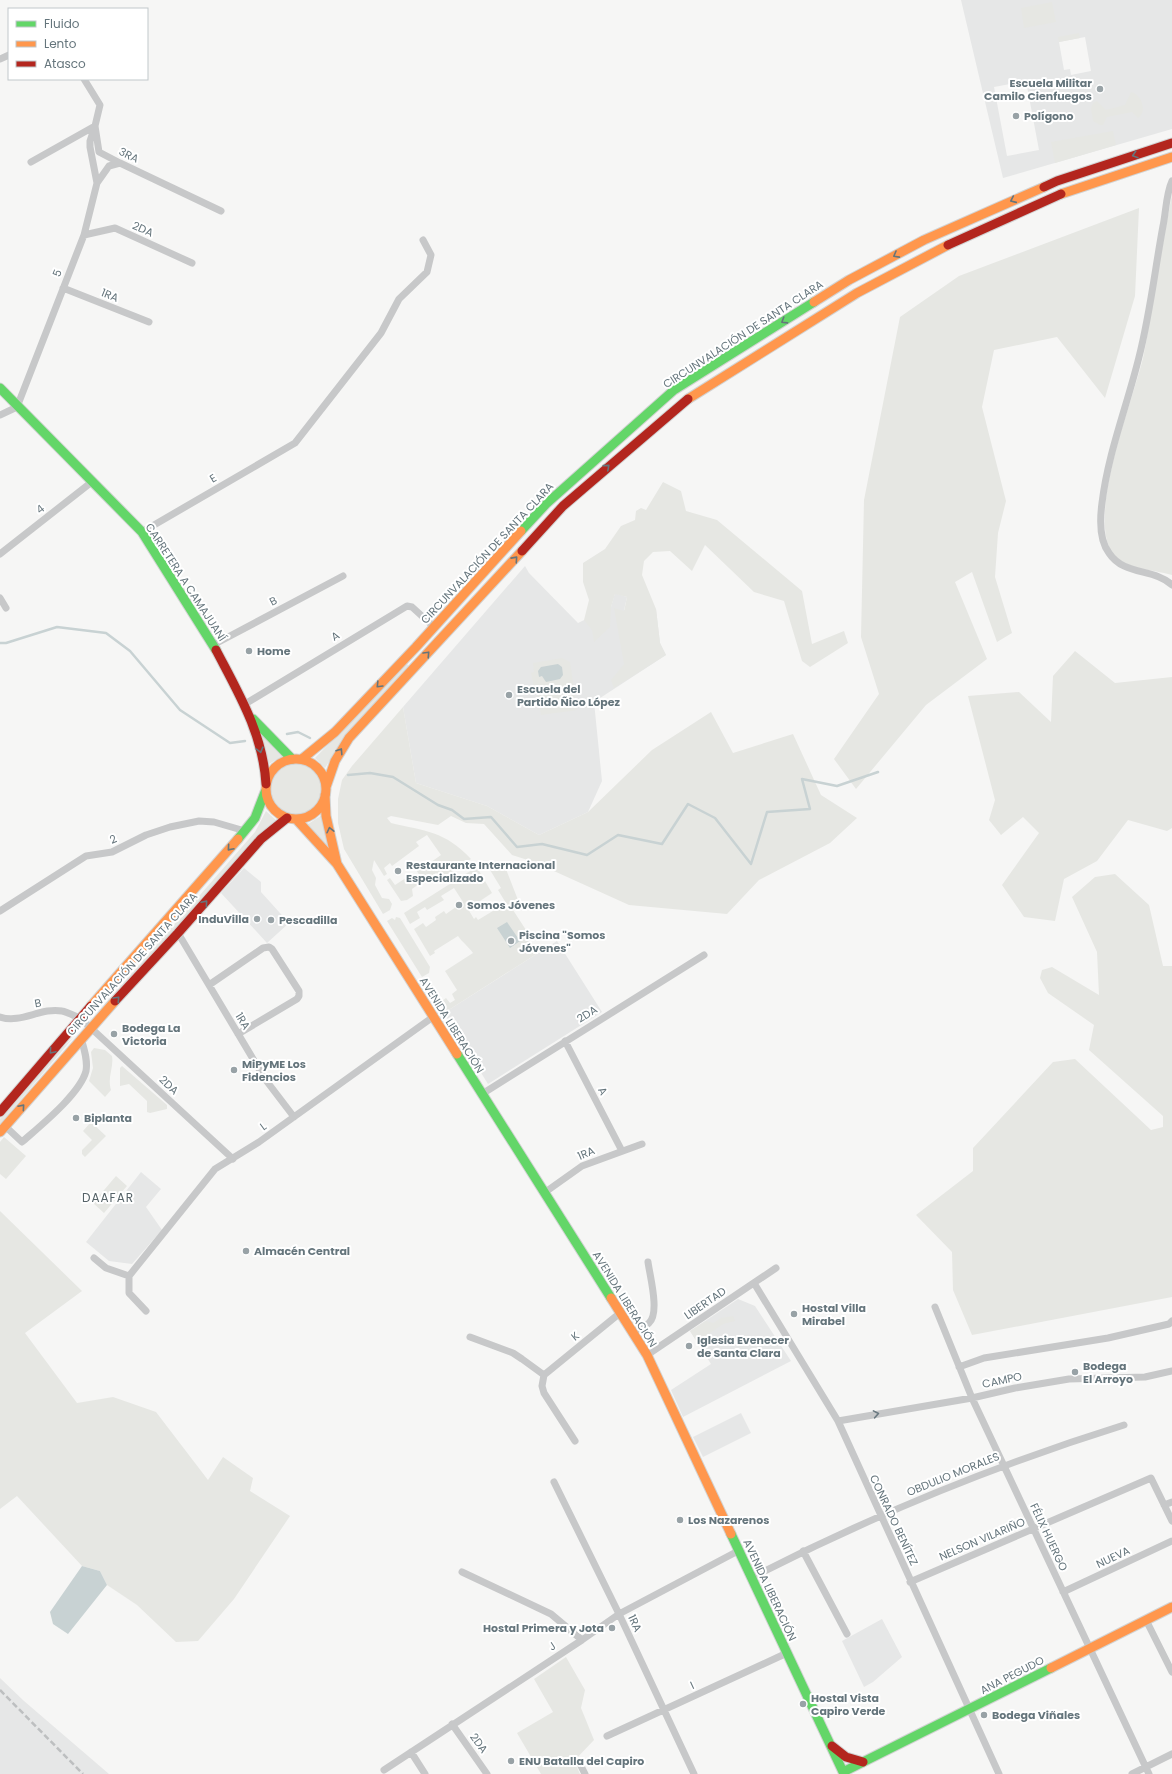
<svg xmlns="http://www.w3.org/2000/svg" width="1172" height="1774" font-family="Poppins,sans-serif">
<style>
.built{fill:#e6e7e7;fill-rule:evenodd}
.green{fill:#e6e7e3}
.water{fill:#c8d2d3}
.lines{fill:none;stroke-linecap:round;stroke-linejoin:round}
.stream{stroke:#c8d2d3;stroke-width:2.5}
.fast-casing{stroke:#d2d3d3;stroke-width:11}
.slow-casing{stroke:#d2d3d3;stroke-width:11}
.jam-casing{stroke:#d2d3d3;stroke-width:11}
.street{stroke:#c7c8c9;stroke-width:7}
.fast{stroke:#63d668;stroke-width:9}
.slow{stroke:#ff974d;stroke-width:9}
.jam{stroke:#b3261e;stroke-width:9}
.rail{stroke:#bdbfc0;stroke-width:2.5;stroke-dasharray:6 3;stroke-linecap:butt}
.oneway{stroke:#65757c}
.oneway2{stroke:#6a7980}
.poi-dot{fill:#98a2a6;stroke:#fff;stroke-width:1.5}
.labels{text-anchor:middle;stroke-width:4;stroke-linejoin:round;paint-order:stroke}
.poi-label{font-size:11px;font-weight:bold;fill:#65757c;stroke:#fff;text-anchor:start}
.street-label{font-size:11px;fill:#65757c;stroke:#fff}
.neighbourhood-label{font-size:12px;letter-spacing:1px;fill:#566368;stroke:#fff}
</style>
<rect width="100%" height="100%" fill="#f6f6f5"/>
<!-- built -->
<path class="built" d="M 961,0 L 1172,0 L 1172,129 L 1003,178 ZM 1085,37 L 1091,71 L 1071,75 L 1070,69 L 1064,70 L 1059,42 ZM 1026,81 L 1039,150 L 1007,156 L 994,87 Z
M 525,566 L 529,573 L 578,623 L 611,607 L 615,593 L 627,597 L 624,610 L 656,609 L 660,643 L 666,655 L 594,702 L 602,781 L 588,812 L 539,835 L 487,806 L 416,783 L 403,707 Z
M 244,868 L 261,882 L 261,892 L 289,923 L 267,943 L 221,893 Z
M 557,941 L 602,1012 L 488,1084 L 444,1013 Z
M 141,1172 L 161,1189 L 146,1207 L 162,1230 L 132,1264 L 109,1261 L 86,1242 Z
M 738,1299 L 755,1306 L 791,1361 L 683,1417 L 671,1390 L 711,1364 L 690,1331 Z
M 741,1413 L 751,1433 L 703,1457 L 693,1437 Z
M 882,1619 L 902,1657 L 873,1682 L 864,1687 L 842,1641 Z
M 0,1678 L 24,1701 L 109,1774 L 0,1774 Z"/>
<!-- green -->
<path class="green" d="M 1052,2 L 1056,22 L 1024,28 L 1021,8 Z
M 1079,33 L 1080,38 L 1059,42 L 1058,37 Z
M 1131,92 C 1141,94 1148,111 1138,118 L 1132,112 L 1107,117 L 1103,125 L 1100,125 L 1093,121 L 1091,109 L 1093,103 L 1097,101 L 1106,110 L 1125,105 Z
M 1113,131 L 1116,145 L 1055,163 L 1051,142 Z
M 1172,194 L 1172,575 C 1152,569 1121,570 1110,549 C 1090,507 1132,403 1143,358 C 1147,340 1149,322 1152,304 C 1159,268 1165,231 1172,194 Z
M 1139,208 L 1135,296 L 1105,398 L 1057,337 L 994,350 L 982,407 L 1006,501 L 998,533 L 995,577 L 1012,633 L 997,642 L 972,572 L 955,582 L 987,659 L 926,705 L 856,789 L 834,759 L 879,694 L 861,637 L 864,500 L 900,317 L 959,276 Z
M 663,482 L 681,491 L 686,511 L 717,520 L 802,591 L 812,644 L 844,631 L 848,643 L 810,667 L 802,661 L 784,601 L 754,592 L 705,545 L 692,571 L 670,551 L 653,552 L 644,561 L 642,575 L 656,609 L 660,643 L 666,655 L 614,688 L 611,680 L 624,664 L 614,608 L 624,611 L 627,597 L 615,594 L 611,607 L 610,627 L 594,642 L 592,630 L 584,620 L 589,600 L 583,582 L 583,563 L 605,549 L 621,526 L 635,520 L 636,511 L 641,508 L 646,510 Z
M 1075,651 L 1115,683 L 1172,677 L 1172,828 L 1167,831 L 1128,820 L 1097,861 L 1064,879 L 1055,921 L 1024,917 L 1002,885 L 1039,833 L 1023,817 L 1001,835 L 989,820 L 995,800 L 968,696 L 1019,692 L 1051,722 L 1053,676 Z
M 562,658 L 570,662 L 577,710 L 541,715 L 537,688 L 534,688 L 531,673 L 534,672 L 533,663 Z
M 407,664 L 410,667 L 346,735 L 325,768 L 315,758 Z
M 403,707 L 416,783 L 487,806 L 539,835 L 588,812 L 652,750 L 711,712 L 733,753 L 793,734 L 821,795 L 857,818 L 830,843 L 759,880 L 727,914 L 629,905 L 534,862 L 512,855 L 484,824 L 466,823 L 451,816 L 438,825 L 391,816 L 387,818 L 391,823 C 425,831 445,831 471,859 L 444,877 L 436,873 L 423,881 L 415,868 L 421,863 L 424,867 L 441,855 L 427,835 L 416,842 L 419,846 L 392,866 L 390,863 L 384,868 L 387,874 L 384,876 L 374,860 L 372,870 L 376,878 L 375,885 L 382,898 L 389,899 L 392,904 L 390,910 L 383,914 L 344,849 L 338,823 L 338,799 L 342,780 L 352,766 Z
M 260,731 L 284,755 L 269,764 Z
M271 789a25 25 0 1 1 50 0a25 25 0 1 1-50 0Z
M 266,811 L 278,822 L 97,1013 L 255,832 Z
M 322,815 L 331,852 L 305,826 Z
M 495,861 L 504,864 L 518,900 L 513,903 L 516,908 L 513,910 L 526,930 L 524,931 L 538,953 L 444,1013 L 427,986 L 431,984 L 442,1001 L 446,998 L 450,1003 L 455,1000 L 452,994 L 457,990 L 445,971 L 473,953 C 468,946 463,943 458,936 L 434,951 L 435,953 L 430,956 L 414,929 L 423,923 L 426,927 L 436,920 L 435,917 L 444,911 L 446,914 L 463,902 L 454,888 L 441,896 L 444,900 L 427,910 L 425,907 L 417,912 L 420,918 L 410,924 L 404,913 L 475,868 L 478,869 L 492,893 L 468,909 L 474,919 L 476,917 L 478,920 L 506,903 L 498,890 L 501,888 L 487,865 Z
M 412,874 L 419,884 L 412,889 L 413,896 L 407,900 L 401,901 L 387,880 L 390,878 L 395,885 Z
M 1115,874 L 1149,905 L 1163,966 L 1172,966 L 1172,1297 L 972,1335 L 953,1290 L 952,1252 L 916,1215 L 973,1171 L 973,1148 L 1053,1062 L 1075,1059 L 1151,1130 L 1163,1127 L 1163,1116 L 1089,1050 L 1094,1025 L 1048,993 L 1040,978 L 1042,970 L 1052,967 L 1099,995 L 1097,952 L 1072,897 L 1095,877 Z
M 396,917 L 400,918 L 430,967 L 429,973 L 422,977 L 387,921 L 392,918 L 395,920 Z
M 73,1038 L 0,1124 L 0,1119 L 65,1045 Z
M 94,1048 L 105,1050 L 112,1056 C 114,1068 107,1077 111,1090 L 105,1097 L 89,1081 L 93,1068 L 91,1052 Z
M 122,1066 L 167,1105 L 167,1109 L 150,1113 L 147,1112 L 147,1101 L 129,1084 L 120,1086 L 120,1068 Z
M 91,1122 L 106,1136 L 85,1157 L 82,1154 L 82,1150 L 92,1140 L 83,1131 Z
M 4,1137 L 26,1156 L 6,1179 L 0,1174 L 0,1142 Z
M 116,1176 L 127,1186 L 104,1213 L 93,1203 Z
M 0,1211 L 82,1291 L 25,1333 L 77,1403 L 113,1397 L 156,1412 L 208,1480 L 223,1457 L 253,1478 L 250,1491 L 290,1516 L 234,1599 L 198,1641 L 176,1642 L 137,1605 L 107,1585 L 100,1571 L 82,1566 L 17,1496 L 0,1509 Z
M 733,1316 L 735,1321 L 723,1324 L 697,1342 L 690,1331 L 706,1321 L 713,1323 L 721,1318 Z
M 566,1657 L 585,1690 L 581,1708 L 594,1740 L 574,1761 L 580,1774 L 541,1774 L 517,1733 L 553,1712 L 534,1679 Z"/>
<!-- water -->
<path class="water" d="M 558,664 L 562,667 L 563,675 L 560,679 L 546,682 L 542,676 L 539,677 L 538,671 L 541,667 Z
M 507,922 L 520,941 L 510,948 L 497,928 Z
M 82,1566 L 100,1571 L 107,1585 L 68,1634 L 53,1624 L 50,1612 Z"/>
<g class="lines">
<!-- stream -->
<path class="stream" d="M 0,643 L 6,643 L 57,627 L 106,633 L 130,651 L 180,710 L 230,743 L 245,741
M 287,734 L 298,732 L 310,738
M 348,775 L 370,773 L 393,777 L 438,805 L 452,810 L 464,819 L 491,817 L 517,847 L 542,844 L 587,855 L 618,835 L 662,844 L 688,804 L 715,818 L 751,864 L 767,812 L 810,809 L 802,779 L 837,786 L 878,772"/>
<!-- fast casing -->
<g class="fast-casing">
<path id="fast" d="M 0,388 L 142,532 L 216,650
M 521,531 L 546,504 L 674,390 L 814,302
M 253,719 L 292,759
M 238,839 L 255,818 L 265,792
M 457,1054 L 611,1298
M 731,1534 L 844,1774
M 843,1772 L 1051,1668"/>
</g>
<!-- slow casing -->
<g class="slow-casing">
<path id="slow" d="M 1061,194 L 1172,157
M 814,302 L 849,280 L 924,240 L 1044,187
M 688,399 L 857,293 L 948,245
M266 789a30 30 0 1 1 60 0a30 30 0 1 1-60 0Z
M 302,759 L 335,732 L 416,647 L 521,531
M 326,787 L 335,761 L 349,738 L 522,551
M 325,795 L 326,816 L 337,864
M 296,819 L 337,864 L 457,1054
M 91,1006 L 238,839
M 0,1132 L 115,1001
M 611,1298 L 647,1355 L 731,1534
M 1051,1668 L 1172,1607"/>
</g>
<!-- jam casing -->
<g class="jam-casing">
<path id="jam" d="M 1044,187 L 1057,181 L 1172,143
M 948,245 L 1061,194
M 522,551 L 563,506 L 688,399
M 216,650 C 239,694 263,734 266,784
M 115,1001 L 178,933 L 261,839 L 287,818
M 0,1112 L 91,1006
M 832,1746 L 846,1757 L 863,1762"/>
</g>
<!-- street -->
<path class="street" d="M 0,59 L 9,55
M 84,79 L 100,105 L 95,126 L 99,152 L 120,163 L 221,211
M 31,162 L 95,126
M 1172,181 C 1166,194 1166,212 1163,226 C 1155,269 1150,314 1139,357 C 1127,406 1108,453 1102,503 C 1100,518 1099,540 1109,553 C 1124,576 1154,568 1172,585
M 97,183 L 109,166 L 120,163
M 84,235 L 115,228 L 192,263
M 63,288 L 149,322
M 0,415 L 17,407 L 84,235 L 97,183 L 90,147 L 90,141 L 95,126
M 142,532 L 295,443 L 381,333 L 399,299 L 427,272 L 431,255 L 423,240
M 0,554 L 93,481
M 0,598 L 6,608
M 213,645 L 343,576
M 245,704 L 407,606 L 412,607 L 434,627
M 0,911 L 86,856 L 112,852 L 146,835 L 170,827 L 199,821 L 214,822 L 245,831
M 178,933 L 265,1079 L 294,1117
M 209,985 L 263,948 L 269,947 L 272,949 L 299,991 L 299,996 L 297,999 L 238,1034
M 0,1017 C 21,1024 41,1007 62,1011 C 68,1012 74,1016 80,1018 L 233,1159
M 565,1041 L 622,1151
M 482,1094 L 704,955
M 5,1126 L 22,1142 C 40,1126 80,1094 86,1071 C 88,1060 84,1049 81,1038
M 544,1193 L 582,1166 L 642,1144
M 94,1258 L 106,1268 L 129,1276 L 129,1293 L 146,1311
M 129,1276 L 215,1169 L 259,1142 L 433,1017
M 754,1283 L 838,1421 L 999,1774
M 935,1307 L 972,1398 L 1149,1774
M 632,1333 C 638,1330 645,1327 649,1323 C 660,1313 650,1277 648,1262
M 470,1337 L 513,1353 L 522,1359 L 544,1375 L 542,1386 L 544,1393 L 575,1441
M 647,1355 L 776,1268
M 959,1367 L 984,1358 L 1108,1338 L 1169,1324 L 1172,1321
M 544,1375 L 620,1313
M 838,1421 L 972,1398 L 1015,1388 L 1069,1379 L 1145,1377 L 1172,1371
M 554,1482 L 619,1614 L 694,1774
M 1164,1505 L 1172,1502
M 803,1551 L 847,1634
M 462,1572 L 551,1614 L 582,1640
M 751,1578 C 871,1516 996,1465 1124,1425
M 910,1582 L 1151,1478 L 1172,1521
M 1063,1592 L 1172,1541
M 1146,1620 L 1172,1672
M 452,1724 L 487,1774
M 607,1736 L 787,1653
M 411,1752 L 425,1774
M 580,1764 L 585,1774
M 384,1770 L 582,1640 L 619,1614 L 738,1551
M 1132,1774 L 1172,1754"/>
<!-- fast -->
<use href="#fast" class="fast"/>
<!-- slow -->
<use href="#slow" class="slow"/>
<!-- jam -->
<use href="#jam" class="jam"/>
<!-- rail -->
<path class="rail" d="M 0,1690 L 83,1774"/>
</g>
<!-- one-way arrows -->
<defs><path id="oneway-chevron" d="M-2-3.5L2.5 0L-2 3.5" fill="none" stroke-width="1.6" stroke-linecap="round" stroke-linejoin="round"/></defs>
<g class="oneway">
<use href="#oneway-chevron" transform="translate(1135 155) rotate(162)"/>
<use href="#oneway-chevron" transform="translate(1013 200) rotate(156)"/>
<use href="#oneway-chevron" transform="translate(896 255) rotate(151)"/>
<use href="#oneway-chevron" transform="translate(784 321) rotate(148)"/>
<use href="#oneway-chevron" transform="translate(607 467) rotate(-41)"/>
<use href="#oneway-chevron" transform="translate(515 559) rotate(-48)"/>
<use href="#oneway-chevron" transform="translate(427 654) rotate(-47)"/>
<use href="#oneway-chevron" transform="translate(379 685) rotate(134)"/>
<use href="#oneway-chevron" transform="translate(260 750) rotate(75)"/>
<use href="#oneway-chevron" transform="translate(340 751) rotate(-57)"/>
<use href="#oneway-chevron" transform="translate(330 830) rotate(-103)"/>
<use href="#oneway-chevron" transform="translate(230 848) rotate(131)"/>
<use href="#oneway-chevron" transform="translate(205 903) rotate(-49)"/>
<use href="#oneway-chevron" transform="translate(117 999) rotate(-47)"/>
<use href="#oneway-chevron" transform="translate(52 1051) rotate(130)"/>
<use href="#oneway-chevron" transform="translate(22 1107) rotate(-49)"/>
</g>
<use class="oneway2" href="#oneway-chevron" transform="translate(876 1414) rotate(-10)"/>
<!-- markers -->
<g class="poi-dot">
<circle cx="1100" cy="89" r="4"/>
<circle cx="1016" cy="116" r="4"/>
<circle cx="249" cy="651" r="4"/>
<circle cx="509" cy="695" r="4"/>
<circle cx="398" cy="871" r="4"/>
<circle cx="459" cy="905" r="4"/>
<circle cx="257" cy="919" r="4"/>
<circle cx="271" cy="920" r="4"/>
<circle cx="511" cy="941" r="4"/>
<circle cx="114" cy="1034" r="4"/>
<circle cx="234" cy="1070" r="4"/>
<circle cx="76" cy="1118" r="4"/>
<circle cx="246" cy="1251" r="4"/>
<circle cx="794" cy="1314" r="4"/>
<circle cx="689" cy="1346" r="4"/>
<circle cx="1075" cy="1372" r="4"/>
<circle cx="680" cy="1520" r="4"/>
<circle cx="612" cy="1628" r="4"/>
<circle cx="803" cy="1704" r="4"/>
<circle cx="984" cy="1715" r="4"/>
<circle cx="511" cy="1761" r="4"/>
</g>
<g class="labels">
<!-- poi labels -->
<g class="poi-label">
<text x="1092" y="87" text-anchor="end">Escuela Militar<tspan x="1092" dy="13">Camilo Cienfuegos</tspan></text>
<text x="1024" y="120">Polígono</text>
<text x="257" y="655">Home</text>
<text x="517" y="693">Escuela del<tspan x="517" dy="13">Partido Ñico López</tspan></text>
<text x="406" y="869">Restaurante Internacional<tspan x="406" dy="13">Especializado</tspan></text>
<text x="467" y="909">Somos Jóvenes</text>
<text x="249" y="923" text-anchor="end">InduVilla</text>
<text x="279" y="924">Pescadilla</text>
<text x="519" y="939">Piscina "Somos<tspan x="519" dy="13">Jóvenes"</tspan></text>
<text x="122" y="1032">Bodega La<tspan x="122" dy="13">Victoria</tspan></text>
<text x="242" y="1068">MiPyME Los<tspan x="242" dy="13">Fidencios</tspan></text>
<text x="84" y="1122">Biplanta</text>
<text x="254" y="1255">Almacén Central</text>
<text x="802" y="1312">Hostal Villa<tspan x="802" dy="13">Mirabel</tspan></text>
<text x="697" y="1344">Iglesia Evenecer<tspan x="697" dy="13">de Santa Clara</tspan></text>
<text x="1083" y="1370">Bodega<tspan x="1083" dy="13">El Arroyo</tspan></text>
<text x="688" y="1524">Los Nazarenos</text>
<text x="604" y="1632" text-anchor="end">Hostal Primera y Jota</text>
<text x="811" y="1702">Hostal Vista<tspan x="811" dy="13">Capiro Verde</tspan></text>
<text x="992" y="1719">Bodega Viñales</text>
<text x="519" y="1765">ENU Batalla del Capiro</text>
</g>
<!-- street labels -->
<g class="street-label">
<text transform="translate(129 155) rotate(26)" y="4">3RA</text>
<text transform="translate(143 229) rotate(24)" y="4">2DA</text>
<text transform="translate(57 273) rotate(-68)" y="4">5</text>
<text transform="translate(110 295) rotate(22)" y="4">1RA</text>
<text transform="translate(743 334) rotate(-33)" y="4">CIRCUNVALACIÓN DE SANTA CLARA</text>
<text transform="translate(213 478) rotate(-30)" y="4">E</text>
<text transform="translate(40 509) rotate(-38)" y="4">4</text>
<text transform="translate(487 553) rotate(-47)" y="4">CIRCUNVALACIÓN DE SANTA CLARA</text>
<text transform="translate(186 582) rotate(57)" y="4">CARRETERA A CAMAJUANÍ</text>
<text transform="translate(273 601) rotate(-28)" y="4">B</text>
<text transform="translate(335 636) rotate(-31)" y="4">A</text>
<text transform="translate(113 839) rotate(-23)" y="4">2</text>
<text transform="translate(132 964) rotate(-48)" y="4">CIRCUNVALACIÓN DE SANTA CLARA</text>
<text transform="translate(38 1003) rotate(-10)" y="4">B</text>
<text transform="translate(587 1014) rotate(-32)" y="4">2DA</text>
<text transform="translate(243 1021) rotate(59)" y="4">1RA</text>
<text transform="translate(452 1025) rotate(58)" y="4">AVENIDA LIBERACIÓN</text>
<text transform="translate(169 1085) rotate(43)" y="4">2DA</text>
<text transform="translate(603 1091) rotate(63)" y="4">A</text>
<text transform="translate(263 1126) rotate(-36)" y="4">L</text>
<text transform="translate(586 1153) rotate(-23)" y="4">1RA</text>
<text transform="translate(625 1299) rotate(58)" y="4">AVENIDA LIBERACIÓN</text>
<text transform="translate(705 1303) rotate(-34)" y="4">LIBERTAD</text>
<text transform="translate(575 1336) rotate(-39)" y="4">K</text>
<text transform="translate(1002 1380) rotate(-12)" y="4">CAMPO</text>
<text transform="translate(953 1474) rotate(-22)" y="4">OBDULIO MORALES</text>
<text transform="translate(894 1520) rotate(65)" y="4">CONRADO BENÍTEZ</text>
<text transform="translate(1049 1537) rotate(65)" y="4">FÉLIX HUERGO</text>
<text transform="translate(982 1539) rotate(-23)" y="4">NELSON VILARIÑO</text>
<text transform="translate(1113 1557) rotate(-25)" y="4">NUEVA</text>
<text transform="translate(770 1590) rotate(65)" y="4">AVENIDA LIBERACIÓN</text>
<text transform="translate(635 1623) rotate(65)" y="4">1RA</text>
<text transform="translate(552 1646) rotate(-33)" y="4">J</text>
<text transform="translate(1012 1675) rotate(-27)" y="4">ANA PEGUDO</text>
<text transform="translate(692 1685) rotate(-25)" y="4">I</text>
<text transform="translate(479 1743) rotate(54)" y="4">2DA</text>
</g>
<!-- neighbourhood labels -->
<g class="neighbourhood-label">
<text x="108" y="1202">DAAFAR</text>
</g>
</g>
<!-- legend -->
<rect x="8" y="8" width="140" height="72" fill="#ffffff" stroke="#c1c8cb"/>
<rect x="16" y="21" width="20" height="6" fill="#63d668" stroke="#c1c8cb"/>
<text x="44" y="28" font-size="12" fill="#65757c">Fluido</text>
<rect x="16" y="41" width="20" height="6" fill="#ff974d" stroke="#c1c8cb"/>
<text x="44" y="48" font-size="12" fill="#65757c">Lento</text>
<rect x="16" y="61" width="20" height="6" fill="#b3261e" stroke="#c1c8cb"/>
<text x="44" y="68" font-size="12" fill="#65757c">Atasco</text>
</svg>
